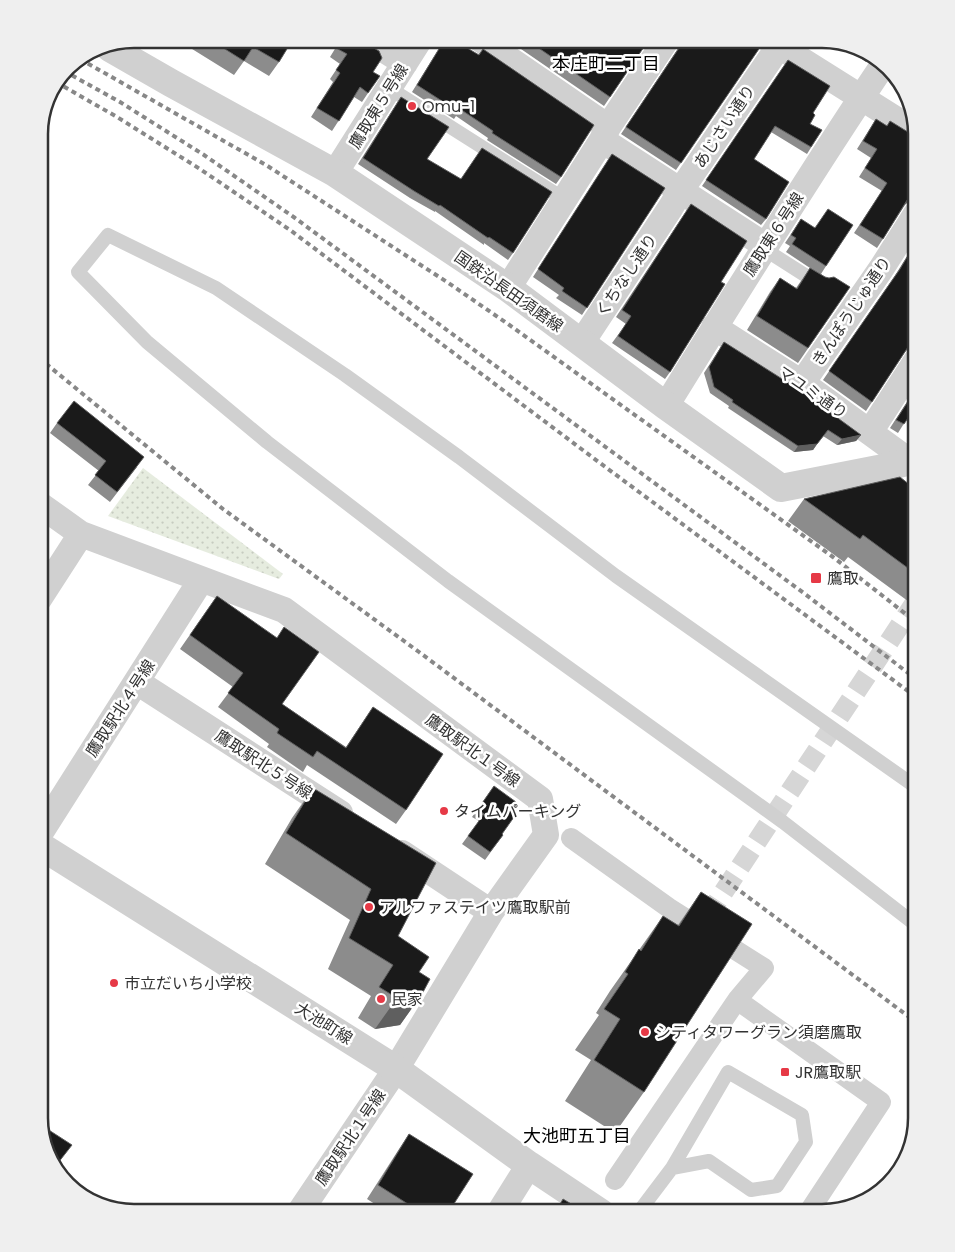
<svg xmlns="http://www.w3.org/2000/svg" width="955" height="1252" font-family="Poppins,'Noto Sans JP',sans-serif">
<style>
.park{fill:url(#park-dots)}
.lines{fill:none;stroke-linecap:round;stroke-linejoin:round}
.pedestrian-tunnel{stroke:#d6d6d6;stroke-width:20;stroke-dasharray:20 10;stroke-linecap:butt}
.service{stroke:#d0d0d0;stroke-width:14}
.pedestrian{stroke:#d0d0d0;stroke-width:20}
.minor{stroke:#d0d0d0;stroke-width:26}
.tertiary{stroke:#d0d0d0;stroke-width:28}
.rail{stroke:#888;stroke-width:4;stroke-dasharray:5 4;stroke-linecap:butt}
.wall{fill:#8c8c8c}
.shaded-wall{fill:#5f5f5f}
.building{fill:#1a1a1a;stroke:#5f5f5f}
.poi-dot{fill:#e63946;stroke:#fff;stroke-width:2}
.labels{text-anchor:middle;stroke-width:5;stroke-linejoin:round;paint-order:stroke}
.street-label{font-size:16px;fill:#333;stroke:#fff}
.poi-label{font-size:16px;fill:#333;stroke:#fff;text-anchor:start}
.neighbourhood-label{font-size:18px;fill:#000;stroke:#fff}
.rim{fill:none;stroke:#333;stroke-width:2.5}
</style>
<defs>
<pattern id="park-dots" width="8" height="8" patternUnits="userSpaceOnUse" patternTransform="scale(1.25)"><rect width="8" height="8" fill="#e6ecdf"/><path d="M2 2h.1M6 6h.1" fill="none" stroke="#c6cbc0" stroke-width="1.8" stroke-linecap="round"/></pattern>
</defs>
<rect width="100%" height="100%" fill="#fff"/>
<!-- park -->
<path class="park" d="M 143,468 L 283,574 L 279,579 L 108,516 Z"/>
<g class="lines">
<!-- pedestrian-tunnel -->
<path class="pedestrian-tunnel" d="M 707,917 L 916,601"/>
<!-- service -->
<path class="service" d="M 389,88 L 564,199
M 764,249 L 819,284
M 916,925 L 783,822 L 448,581 L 267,442 L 147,342 L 78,272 L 108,235 L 216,288 L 345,375 L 459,457 L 616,576 L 916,787
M 638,1213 L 672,1168 L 728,1072 L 802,1115 L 806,1142 L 777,1186 L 751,1190 L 709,1161 L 672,1168"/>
<!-- pedestrian -->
<path class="pedestrian" d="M 571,838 L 669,908 L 764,968 L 737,1000 L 881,1102 L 808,1213
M 615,1180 L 737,1000"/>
<!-- minor -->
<path class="minor" d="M 367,39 L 405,63
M 480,39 L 608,127
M 768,39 L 916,132
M 602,140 L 766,246
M 335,173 L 420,39
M 508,288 L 602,140 L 608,127 L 667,39
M 714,327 L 802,383 L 916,466
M 582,342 L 671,207 L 681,190 L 779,46
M 802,383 L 881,269 L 916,214
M 666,406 C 737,291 808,177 883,65
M 870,432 L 916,361
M 39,504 L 81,534 L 284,610 L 540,799 L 546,835 L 491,912 L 396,1069 L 299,1213
M 39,599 L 81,534
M 137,682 L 340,813
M 39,835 L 201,580
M 402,853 L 491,912
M 499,1213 L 529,1165"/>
<!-- tertiary -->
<path class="tertiary" d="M 110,48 L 171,83 L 335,173 L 508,288 L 666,406 L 781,488 L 878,469 L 916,460
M 39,845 L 396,1069 L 529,1165 L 601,1213"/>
<!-- rail -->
<path class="rail" d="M 80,59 L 266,165 L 447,282 L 508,324 L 833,557 L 916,622
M 64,71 L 120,102 L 204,155 L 295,218 L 805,594 L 916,679
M 56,82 L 117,117 L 200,169 L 290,230 L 608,469 L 916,697
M 39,358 L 223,509 L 419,652 L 916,1022"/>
</g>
<!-- wall -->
<path class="wall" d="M 176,39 L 293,39 L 279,62 L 269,76 L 244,61 L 234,75 Z
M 341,39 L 362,39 L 373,72 L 368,93 L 362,102 L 354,97 L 332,131 L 311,117 L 333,82 L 330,79 L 340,64 L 330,57 Z
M 445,39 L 478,55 L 483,49 L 561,177 L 556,184 L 487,140 L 488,138 L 456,116 L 454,119 L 412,92 Z
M 527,39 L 648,41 L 604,106 L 521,49 Z
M 682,39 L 760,39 L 763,43 L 676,170 L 621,134 L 679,47 Z
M 835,41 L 869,51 L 871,54 L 866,62 Z
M 788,60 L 813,113 L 810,124 L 822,130 L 807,154 L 771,132 L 754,159 L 766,219 L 761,225 L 702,186 Z
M 397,103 L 427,159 L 513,253 L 508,260 L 484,243 L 484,245 L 435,211 L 435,212 L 410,198 L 358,164 Z
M 876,119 L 887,126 L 916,137 L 916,199 L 909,201 L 905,205 L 877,248 L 854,233 L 882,191 L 859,177 L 871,158 L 857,149 Z
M 612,154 L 665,188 L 582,315 L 556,298 L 559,295 L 533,277 Z
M 691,204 L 721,282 L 670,372 L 665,379 L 612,343 L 626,324 L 616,317 Z
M 801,219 L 826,266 L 821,274 L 825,277 L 850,287 L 798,363 L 747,330 L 770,292 L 780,278 L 796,288 L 810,268 L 786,252 L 790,246 L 785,243 Z
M 916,242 L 916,346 L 910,347 L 905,352 L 866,411 L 823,380 L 894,277 Z
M 724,342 L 861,435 L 856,441 L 837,445 L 823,436 L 813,450 L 794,452 L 728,408 L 729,406 L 710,393 L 704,373 Z
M 916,388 L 916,423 L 908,417 L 898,433 L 890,428 Z
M 57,423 L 137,467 L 110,502 L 88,485 L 99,471 L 50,433 Z
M 916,490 L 916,607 L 848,557 L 844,562 L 788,521 L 804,499 Z
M 217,596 L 282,704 L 346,747 L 373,707 L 406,810 L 396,824 L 307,765 L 303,772 L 267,747 L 269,744 L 218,707 L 233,687 L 180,649 Z
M 494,786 L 502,834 L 503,835 L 485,860 L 462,844 L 479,821 L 472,817 Z
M 313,788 L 419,972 L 422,994 L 400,1025 L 375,1029 L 358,1018 L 371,996 L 328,969 L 350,920 L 265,864 L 292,818 Z
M 701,892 L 644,1092 L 615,1133 L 565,1101 L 591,1060 L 575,1050 L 599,1015 L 596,1013 L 610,991 L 663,916 L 678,925 Z
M 409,1134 L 448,1213 L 389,1213 L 367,1199 L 399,1149 Z"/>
<!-- shaded-wall -->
<path class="shaded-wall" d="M 916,192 L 916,199 L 909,201 L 903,206 L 909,197 L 915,193 Z
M 916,339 L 916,346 L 910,347 L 904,352 L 910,344 Z
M 861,435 L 856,441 L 837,445 L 842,439 Z
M 817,444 L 813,450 L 794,452 L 798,446 Z
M 422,994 L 400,1025 L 375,1029 L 397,998 Z"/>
<!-- building -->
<path class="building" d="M 209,39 L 293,39 L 279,62 L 253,47 L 244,61 Z
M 342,39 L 362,39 L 365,43 L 379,51 L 382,58 L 373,72 L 380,76 L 368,93 L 360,87 L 339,121 L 317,108 L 340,73 L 336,70 L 347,54 L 336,48 Z
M 445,39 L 452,39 L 479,55 L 483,49 L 594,125 L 561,177 L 492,133 L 493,131 L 460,109 L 459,112 L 417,85 Z
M 528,39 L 644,39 L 648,41 L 610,97 L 527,40 Z
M 685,39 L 760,39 L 763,43 L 681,163 L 626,127 Z
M 788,60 L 830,86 L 813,113 L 815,115 L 810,124 L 822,130 L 811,147 L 775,126 L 754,159 L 789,182 L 766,219 L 706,180 Z
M 401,97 L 449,127 L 427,159 L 461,179 L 482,148 L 552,192 L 513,253 L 489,237 L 488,238 L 440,205 L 439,206 L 414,191 L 363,158 Z
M 876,119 L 887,126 L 890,121 L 916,137 L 916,192 L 915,193 L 909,197 L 883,239 L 860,225 L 887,183 L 865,168 L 877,149 L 863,141 Z
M 612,154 L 665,188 L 587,308 L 562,291 L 564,288 L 538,269 Z
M 691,204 L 747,241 L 721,282 L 725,284 L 670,372 L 618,336 L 631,316 L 622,310 Z
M 828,209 L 853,225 L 826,266 L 792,244 L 796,238 L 791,235 L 801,219 L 815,228 Z
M 916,242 L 916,339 L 910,344 L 872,402 L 829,371 L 900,269 Z
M 810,268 L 825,277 L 829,278 L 834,277 L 850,287 L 808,348 L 757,316 L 780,278 L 797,289 Z
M 724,342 L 798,389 L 861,435 L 842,439 L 828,430 L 817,444 L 798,446 L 732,402 L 733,400 L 714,387 L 709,367 Z
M 916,389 L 916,410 L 914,409 L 904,424 L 896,420 Z
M 74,401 L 144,457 L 117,492 L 95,475 L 106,461 L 57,423 Z
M 900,477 L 916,490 L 916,574 L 863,535 L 860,539 L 804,499 Z
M 217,596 L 277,638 L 284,627 L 319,652 L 282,704 L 346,748 L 373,707 L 443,754 L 406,810 L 317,751 L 313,757 L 277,733 L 279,729 L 228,693 L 243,673 L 190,635 Z
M 494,786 L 516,802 L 519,810 L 502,834 L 503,835 L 490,852 L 468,836 L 484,814 L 478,809 Z
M 313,788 L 436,863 L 398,936 L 429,957 L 419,972 L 430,979 L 422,994 L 397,998 L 379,987 L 393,965 L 349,938 L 371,889 L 286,833 Z
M 701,892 L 752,924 L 644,1092 L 594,1060 L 620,1019 L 604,1009 L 628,974 L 625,972 L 639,949 L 641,951 L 663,916 L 679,926 Z
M 41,1125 L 72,1145 L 54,1168 Z
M 409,1134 L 473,1174 L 448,1213 L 422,1213 L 378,1185 Z
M 563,1199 L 586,1213 L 555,1213 Z"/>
<!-- markers -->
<g class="poi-dot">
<circle cx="412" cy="106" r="5"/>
<rect x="810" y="572" width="12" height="12" rx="2.5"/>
<circle cx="444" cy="811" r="5"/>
<circle cx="369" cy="907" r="5"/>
<circle cx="114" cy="983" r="5"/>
<circle cx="381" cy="999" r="5"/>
<circle cx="645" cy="1032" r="5"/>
<rect x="780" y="1067" width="10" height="10" rx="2.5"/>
</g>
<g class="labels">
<!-- street labels -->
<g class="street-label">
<text transform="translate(378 106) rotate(-58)" y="6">鷹取東５号線</text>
<text transform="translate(724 126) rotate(-56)" y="6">あじさい通り</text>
<text transform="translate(773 234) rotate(-57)" y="6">鷹取東６号線</text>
<text transform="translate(626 275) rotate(-56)" y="6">くちなし通り</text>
<text transform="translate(509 291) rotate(35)" y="6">国鉄沿長田須磨線</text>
<text transform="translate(851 311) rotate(-56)" y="6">きんぽうじゅ通り</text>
<text transform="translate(813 392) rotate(34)" y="6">マユミ通り</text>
<text transform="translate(120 708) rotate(-57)" y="6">鷹取駅北４号線</text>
<text transform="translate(473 750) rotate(36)" y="6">鷹取駅北１号線</text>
<text transform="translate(264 764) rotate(33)" y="6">鷹取駅北５号線</text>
<text transform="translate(324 1023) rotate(32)" y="6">大池町線</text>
<text transform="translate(350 1137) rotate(-56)" y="6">鷹取駅北１号線</text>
</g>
<!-- poi labels -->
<g class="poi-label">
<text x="422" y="112">Omu-1</text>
<text x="827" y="584">鷹取</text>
<text x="454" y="817">タイムパーキング</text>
<text x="379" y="913">アルファステイツ鷹取駅前</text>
<text x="124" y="989">市立だいち小学校</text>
<text x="391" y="1005">民家</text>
<text x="655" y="1038">シティタワーグラン須磨鷹取</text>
<text x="795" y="1078">JR鷹取駅</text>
</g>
<!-- neighbourhood labels -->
<g class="neighbourhood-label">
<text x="606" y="70">本庄町二丁目</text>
<text x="577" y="1142">大池町五丁目</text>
</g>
</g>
<!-- crop -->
<path d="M0 0H955V1252H0ZM134 48H822A86 86 0 0 1 908 134V1118A86 86 0 0 1 822 1204H134A86 86 0 0 1 48 1118V134A86 86 0 0 1 134 48Z" fill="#efefef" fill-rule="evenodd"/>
<path class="rim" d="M134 48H822A86 86 0 0 1 908 134V1118A86 86 0 0 1 822 1204H134A86 86 0 0 1 48 1118V134A86 86 0 0 1 134 48Z"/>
</svg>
